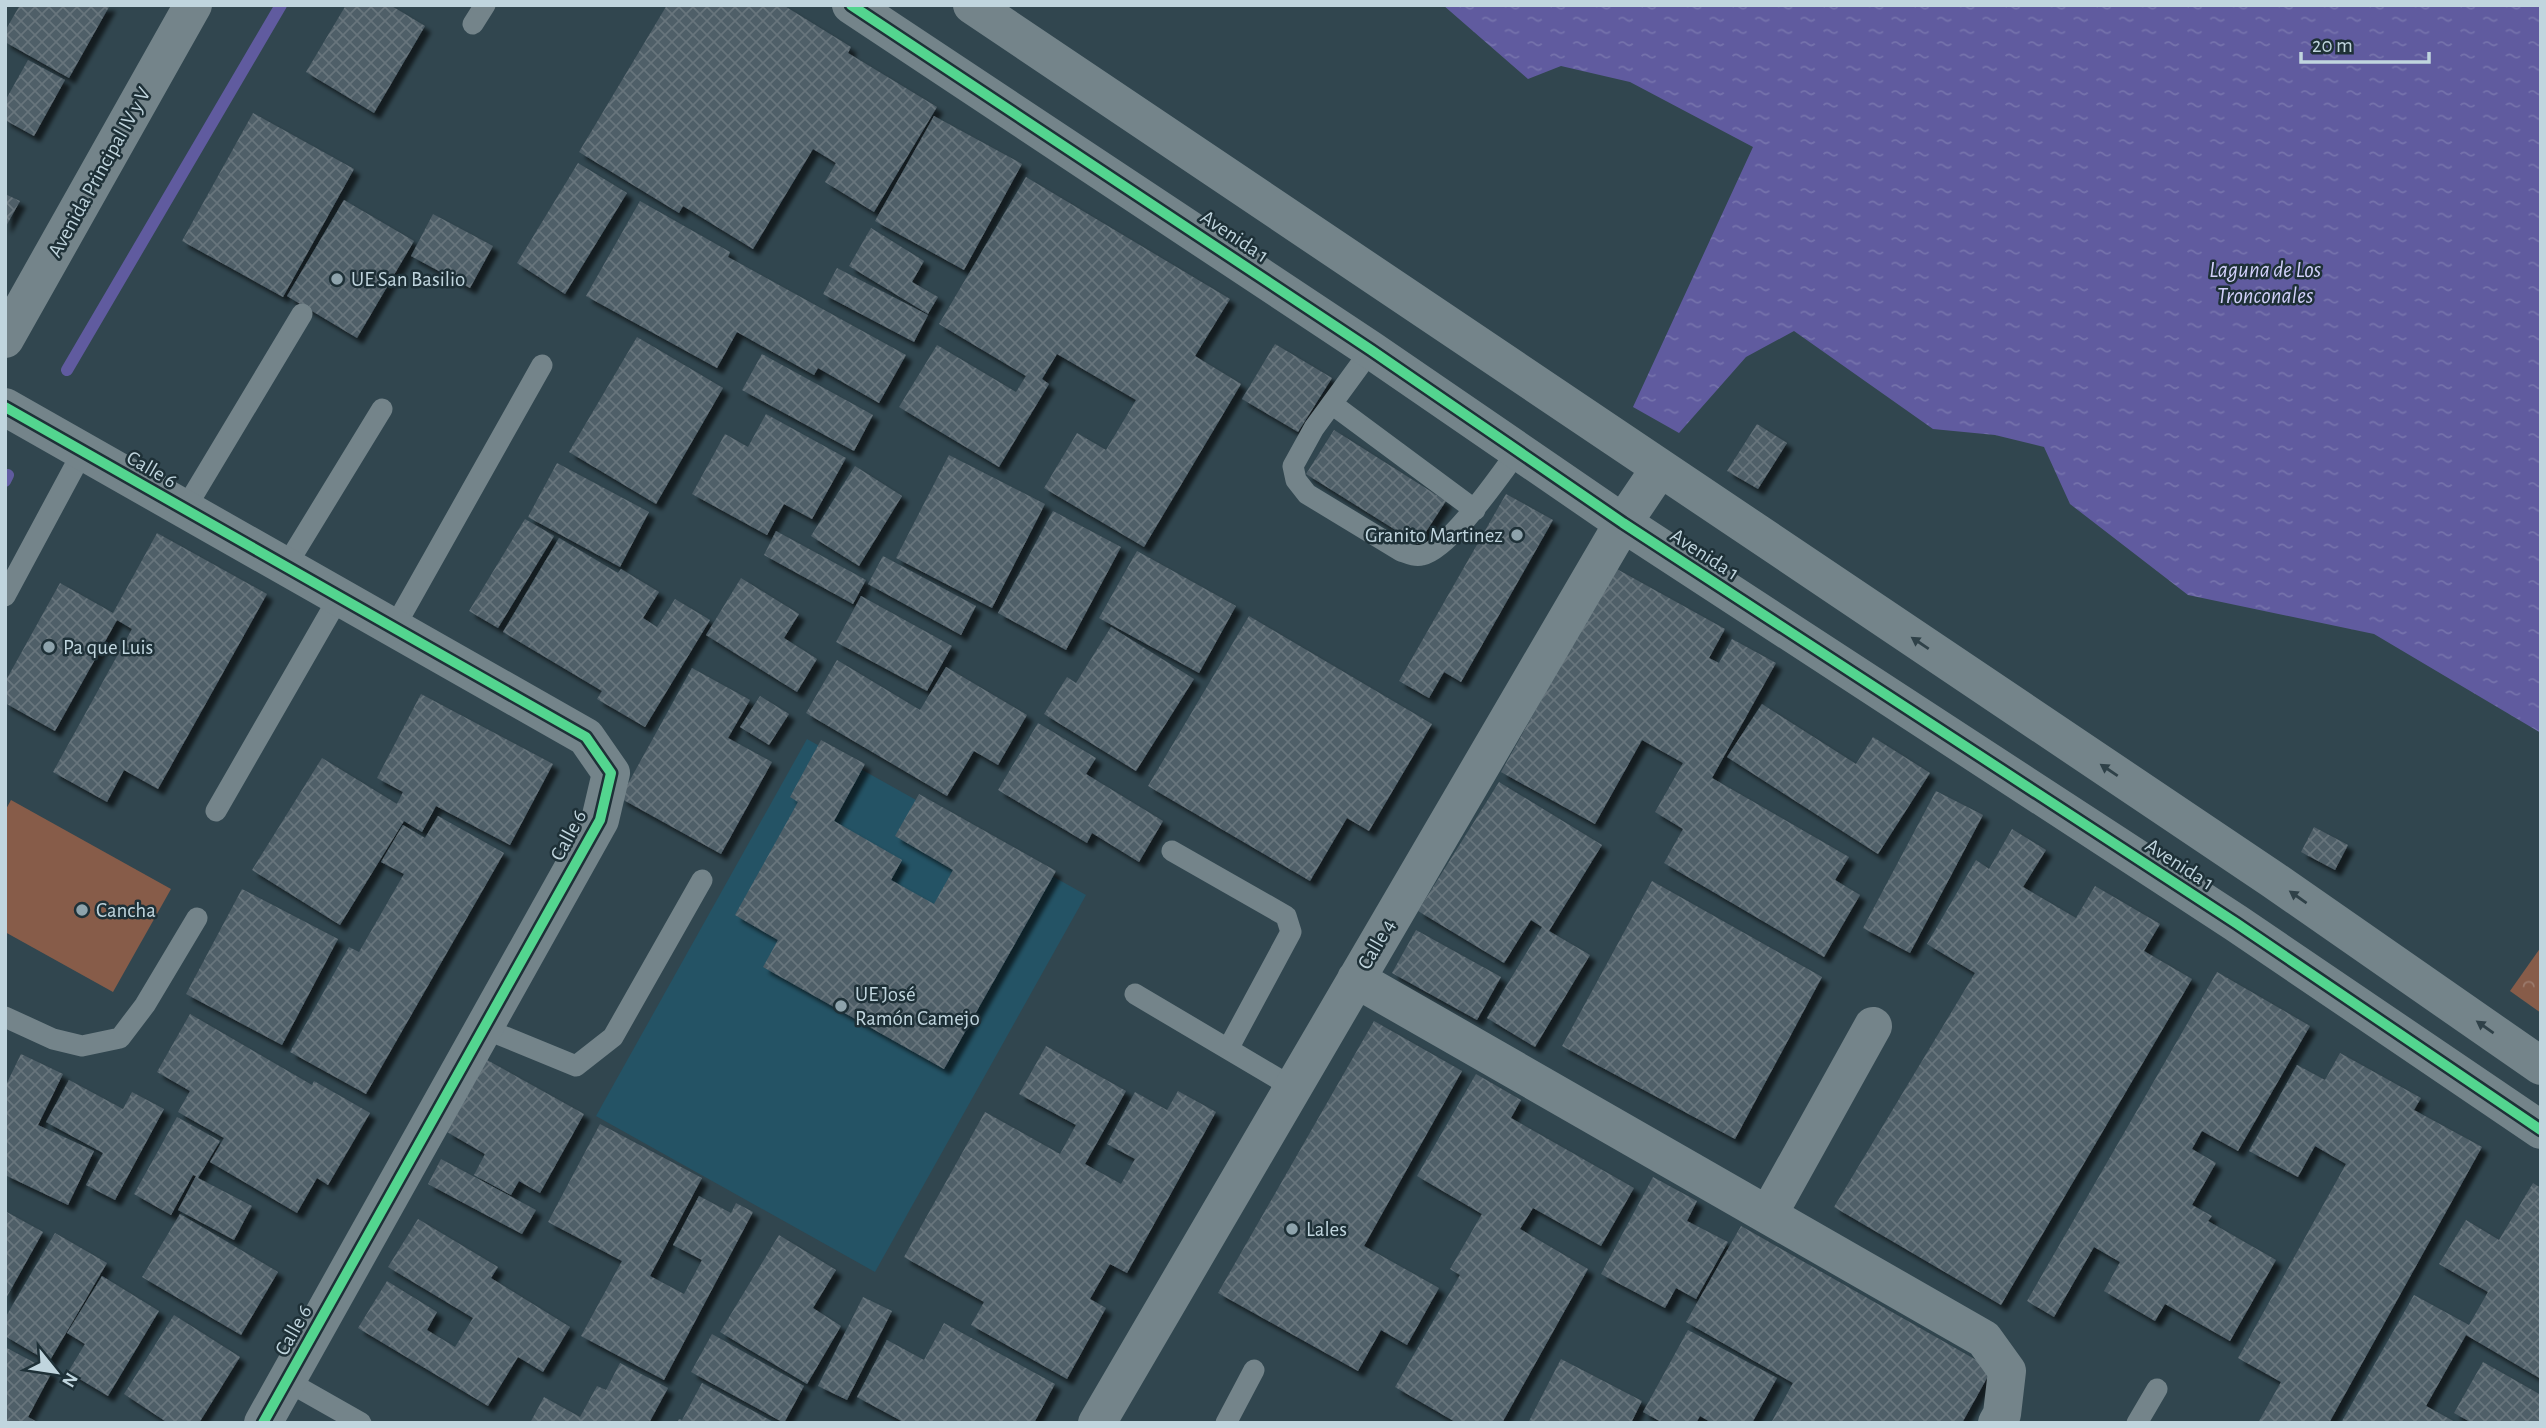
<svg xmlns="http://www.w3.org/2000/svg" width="2546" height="1428" font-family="'Alegreya Sans',sans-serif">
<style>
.built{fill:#245365}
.grass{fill:#875c49}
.park{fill:url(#park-crowns)}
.water{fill:url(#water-ripples)}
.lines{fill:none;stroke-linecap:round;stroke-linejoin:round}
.stream{stroke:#605b9f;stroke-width:12}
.building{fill:url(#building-cross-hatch);filter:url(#shadow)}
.service{stroke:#74848a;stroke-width:21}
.minor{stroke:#74848a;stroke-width:38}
.cycleway-casing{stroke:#1e3037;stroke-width:15}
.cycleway{stroke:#53d58f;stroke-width:10}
.oneway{fill:#2f4148}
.poi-dot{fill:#8ea3ac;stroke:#1e3037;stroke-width:2.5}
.labels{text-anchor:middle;stroke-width:5;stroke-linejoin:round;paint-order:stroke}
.street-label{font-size:21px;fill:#c0d5de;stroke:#1e3037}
.poi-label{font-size:21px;fill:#c0d5de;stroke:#1e3037;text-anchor:start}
.water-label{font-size:23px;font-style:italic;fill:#d1d0fa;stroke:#1e3037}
</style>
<defs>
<pattern id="park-crowns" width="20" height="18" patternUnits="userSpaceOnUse" patternTransform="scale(1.75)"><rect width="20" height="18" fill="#875c49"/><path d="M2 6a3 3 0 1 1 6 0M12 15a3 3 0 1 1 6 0" fill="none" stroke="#9b7a6b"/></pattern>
<pattern id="water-ripples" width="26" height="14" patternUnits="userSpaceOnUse" patternTransform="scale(1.75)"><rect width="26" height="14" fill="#605b9f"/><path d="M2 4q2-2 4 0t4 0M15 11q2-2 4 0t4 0" fill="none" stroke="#7572ac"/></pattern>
<pattern id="building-cross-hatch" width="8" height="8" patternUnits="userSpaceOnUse" patternTransform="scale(1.75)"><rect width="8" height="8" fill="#4f5e67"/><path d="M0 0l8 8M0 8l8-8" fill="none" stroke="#67747c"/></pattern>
<filter id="shadow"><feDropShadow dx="6" dy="6" stdDeviation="2" flood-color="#0009"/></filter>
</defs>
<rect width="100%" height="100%" fill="#31464f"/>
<!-- built -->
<path class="built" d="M 807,739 L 1086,895 L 875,1272 L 596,1116 Z"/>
<!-- grass -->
<path class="grass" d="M 11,800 L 171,889 L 113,992 L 5,932 L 5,811 Z"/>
<!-- park -->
<path class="park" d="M 2541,947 L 2541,1013 L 2510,991 Z"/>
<!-- water -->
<path class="water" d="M 1443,5 L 2541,5 L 2541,733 L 2374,634 L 2188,595 L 2070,504 L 2044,447 L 1995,435 L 1933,429 L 1794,331 L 1746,357 L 1679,433 L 1633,407 L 1753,147 L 1630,82 L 1561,66 L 1528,79 Z"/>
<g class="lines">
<!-- stream -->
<path class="stream" d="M 67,370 L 281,5
M 5,481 L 8,475"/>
</g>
<!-- building -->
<path class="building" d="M 20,5 L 110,5 L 69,78 L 5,42 L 5,31 Z
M 346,5 L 390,5 L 425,26 L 374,113 L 306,72 Z
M 667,5 L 783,5 L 851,47 L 848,53 L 937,107 L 874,212 L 825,182 L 836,163 L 813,149 L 753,249 L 683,206 L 679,213 L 579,152 Z
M 28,60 L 65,80 L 34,136 L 5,120 L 5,101 Z
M 253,113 L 354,169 L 283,297 L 182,241 Z
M 934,116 L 1022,164 L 964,270 L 875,221 Z
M 578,163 L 627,193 L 565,294 L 517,263 Z
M 1026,177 L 1230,299 L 1195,356 L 1241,384 L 1144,547 L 1044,488 L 1077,433 L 1106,450 L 1136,400 L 1057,354 L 1042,379 L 1049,384 L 999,467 L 899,407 L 937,345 L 1016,392 L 1026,376 L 939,324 Z
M 5,194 L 20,201 L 5,228 Z
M 344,200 L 414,241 L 357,338 L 287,296 Z
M 640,201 L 730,252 L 728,257 L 906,355 L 879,403 L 818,368 L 814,375 L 737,332 L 717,368 L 586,296 Z
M 433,214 L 493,246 L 470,288 L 411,256 Z
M 871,228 L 924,261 L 912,282 L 938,297 L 928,314 L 849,266 Z
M 837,268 L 928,315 L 914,342 L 823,294 Z
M 637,337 L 723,388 L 656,504 L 569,452 Z
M 1275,344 L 1332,378 L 1298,432 L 1242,399 Z
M 762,354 L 873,415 L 854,451 L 742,390 Z
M 766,414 L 846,458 L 812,519 L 784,504 L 767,535 L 692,494 L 725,434 L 748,447 Z
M 1757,424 L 1787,443 L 1758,489 L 1727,471 Z
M 1334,430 L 1446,501 L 1418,544 L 1306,474 Z
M 949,455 L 1045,504 L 992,608 L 896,558 Z
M 557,463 L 649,512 L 620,567 L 528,517 Z
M 855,466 L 902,496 L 859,566 L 811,536 Z
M 1506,494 L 1553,520 L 1461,682 L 1444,672 L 1429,698 L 1399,681 Z
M 1053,511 L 1121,547 L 1066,650 L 998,613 Z
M 525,519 L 554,536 L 498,628 L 469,611 Z
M 776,531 L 866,580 L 853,604 L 764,555 Z
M 157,533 L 267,594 L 158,789 L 124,770 L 107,802 L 53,772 L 132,629 L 117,620 L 55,731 L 5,703 L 5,682 L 60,583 L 113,613 Z
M 559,538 L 618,573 L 621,569 L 659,592 L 643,618 L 657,627 L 675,599 L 710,620 L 645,727 L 597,699 L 602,691 L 503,632 Z
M 1137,551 L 1236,606 L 1199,673 L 1099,618 Z
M 883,556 L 976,606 L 961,635 L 868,584 Z
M 1615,568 L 1725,629 L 1709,658 L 1719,663 L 1732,639 L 1776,663 L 1712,778 L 1849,857 L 1835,880 L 1860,895 L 1824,957 L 1664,863 L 1683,829 L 1655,812 L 1683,763 L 1642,740 L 1595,824 L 1501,772 Z
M 741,578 L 799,614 L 784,638 L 817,659 L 797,692 L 706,635 Z
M 861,596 L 952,646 L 927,691 L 836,642 Z
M 1249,616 L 1432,724 L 1369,831 L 1347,818 L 1310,881 L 1148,786 Z
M 1111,627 L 1194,679 L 1136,771 L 1044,714 L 1067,677 L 1076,683 Z
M 837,660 L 920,710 L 946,667 L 1027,715 L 998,765 L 974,751 L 947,796 L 806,713 Z
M 692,668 L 750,700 L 728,738 L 772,762 L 721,854 L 620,798 Z
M 421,694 L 553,764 L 510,845 L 436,806 L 422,832 L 404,821 L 340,925 L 252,870 L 322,758 L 397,804 L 403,792 L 377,778 Z
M 760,696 L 789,714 L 769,745 L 740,727 Z
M 1762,704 L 1856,764 L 1873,737 L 1930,773 L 1878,854 L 1727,757 Z
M 1038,723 L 1096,758 L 1086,774 L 1163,821 L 1139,862 L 1092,833 L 1087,843 L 998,790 Z
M 821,740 L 865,764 L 834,821 L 902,860 L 891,880 L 934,904 L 953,870 L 895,836 L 919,794 L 1056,871 L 944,1069 L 763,967 L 778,940 L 735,915 L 798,802 L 790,797 Z
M 1499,782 L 1602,845 L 1549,931 L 1590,955 L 1535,1047 L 1487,1018 L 1542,927 L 1531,920 L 1504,963 L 1418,911 Z
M 1936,791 L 1983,815 L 1910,953 L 1863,928 Z
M 438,816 L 504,853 L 366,1094 L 290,1052 L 349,947 L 359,952 L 404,874 L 381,862 L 403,825 L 425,838 Z
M 2314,827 L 2348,845 L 2335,870 L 2301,852 Z
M 2012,829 L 2046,850 L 2023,887 L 2076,918 L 2095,886 L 2160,924 L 2144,951 L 2192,979 L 2001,1305 L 1834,1207 L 1975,973 L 1927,944 L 1976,860 L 1989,869 Z
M 1652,881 L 1822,977 L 1735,1139 L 1562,1046 Z
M 242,889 L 338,939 L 282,1045 L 186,994 Z
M 1416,930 L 1501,977 L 1477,1020 L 1392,973 Z
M 2217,972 L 2310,1026 L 2238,1151 L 2202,1131 L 2192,1149 L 2216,1163 L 2192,1205 L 2212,1216 L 2208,1221 L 2276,1260 L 2230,1341 L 2165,1304 L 2155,1321 L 2104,1291 L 2120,1262 L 2094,1247 L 2054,1317 L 2027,1301 Z
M 190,1014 L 312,1085 L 314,1081 L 370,1113 L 328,1185 L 317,1178 L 297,1213 L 210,1162 L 224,1138 L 178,1112 L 190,1091 L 157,1072 Z
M 1374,1021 L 1462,1071 L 1364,1246 L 1439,1288 L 1407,1345 L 1381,1330 L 1358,1371 L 1218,1293 Z
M 1046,1046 L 1126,1091 L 1085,1164 L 1121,1184 L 1135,1159 L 1107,1144 L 1135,1092 L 1167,1110 L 1178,1091 L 1216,1112 L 1127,1273 L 1110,1264 L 1090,1299 L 1106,1308 L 1067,1379 L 971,1325 L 984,1302 L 904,1257 L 985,1112 L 1060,1154 L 1076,1125 L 1019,1094 Z
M 2340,1053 L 2421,1098 L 2414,1110 L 2482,1147 L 2329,1423 L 2258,1423 L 2281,1382 L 2238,1358 L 2346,1164 L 2315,1146 L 2298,1177 L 2249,1151 L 2297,1065 L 2325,1080 Z
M 21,1054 L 63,1074 L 38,1125 L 94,1151 L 68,1205 L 5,1175 L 5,1087 Z
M 487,1060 L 584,1114 L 540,1193 L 519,1181 L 511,1195 L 474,1175 L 485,1154 L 447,1132 Z
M 1476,1074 L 1521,1100 L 1511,1118 L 1634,1188 L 1601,1246 L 1533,1208 L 1520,1229 L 1588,1269 L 1502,1423 L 1457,1423 L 1395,1387 L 1460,1275 L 1450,1269 L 1482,1214 L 1417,1176 Z
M 69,1080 L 123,1109 L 132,1092 L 164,1109 L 115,1200 L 86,1185 L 103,1153 L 46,1122 Z
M 177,1117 L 220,1141 L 198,1178 L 252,1206 L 234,1240 L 178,1210 L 196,1176 L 193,1175 L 171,1215 L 134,1194 Z
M 600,1124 L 702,1178 L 650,1276 L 684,1294 L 702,1260 L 673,1245 L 699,1196 L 731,1213 L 736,1203 L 753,1212 L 664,1380 L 581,1336 L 622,1261 L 548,1222 Z
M 441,1159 L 536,1210 L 522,1234 L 428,1184 Z
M 1653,1177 L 1697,1201 L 1687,1221 L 1728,1242 L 1696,1299 L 1676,1288 L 1665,1308 L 1601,1274 Z
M 2533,1183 L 2541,1188 L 2541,1379 L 2466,1335 L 2426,1406 L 2457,1423 L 2341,1423 L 2414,1295 L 2469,1325 L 2488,1292 L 2439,1264 L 2466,1220 L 2499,1240 Z
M 5,1211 L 43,1232 L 5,1300 Z
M 180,1214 L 278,1272 L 241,1335 L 142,1277 Z
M 418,1219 L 498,1267 L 491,1278 L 570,1327 L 543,1372 L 518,1357 L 488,1406 L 358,1328 L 387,1281 L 437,1312 L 427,1330 L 455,1347 L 473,1318 L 388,1267 Z
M 1741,1226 L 1992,1369 L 1962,1423 L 1771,1423 L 1793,1383 L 1686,1322 Z
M 55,1233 L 107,1263 L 49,1362 L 5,1336 L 5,1318 Z
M 779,1235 L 836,1270 L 813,1308 L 841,1326 L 807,1384 L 720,1332 Z
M 102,1276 L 159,1311 L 108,1396 L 68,1372 L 85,1344 L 67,1333 Z
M 863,1297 L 892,1311 L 847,1400 L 818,1386 Z
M 174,1315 L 240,1357 L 199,1423 L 168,1423 L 124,1394 Z
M 944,1323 L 1055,1384 L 1034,1423 L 905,1423 L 857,1397 L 887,1340 L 924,1360 Z
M 1688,1330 L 1777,1378 L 1752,1423 L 1712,1423 L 1700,1416 L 1696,1423 L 1663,1423 L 1643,1412 Z
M 712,1334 L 804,1386 L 784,1423 L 691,1372 Z
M 5,1347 L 52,1372 L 28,1417 L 39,1423 L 5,1423 Z
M 1561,1359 L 1642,1401 L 1631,1423 L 1528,1423 Z
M 2483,1362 L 2541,1395 L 2541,1423 L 2472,1423 L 2454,1413 Z
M 620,1363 L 668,1388 L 649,1423 L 530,1423 L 544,1397 L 580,1417 L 597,1386 L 606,1390 Z
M 702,1383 L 775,1423 L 677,1423 L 679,1419 L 682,1420 Z"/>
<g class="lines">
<!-- service -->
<path class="service" d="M 473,24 L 485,5
M 1371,350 L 1314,428 L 1293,466 L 1296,480 L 1307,494 L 1401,551 C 1407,553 1415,557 1422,555 C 1450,549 1500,475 1518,451
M 1332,404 L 1475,510
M 185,509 L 302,314
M 286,566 L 382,409
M 5,596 L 83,451
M 394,628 L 542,365
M 216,811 L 339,597
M 1172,851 L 1286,916 L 1291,932 L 1228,1049
M 1135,994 L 1292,1087
M 5,1017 L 53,1039 L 82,1046 L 120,1038 L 145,1005 L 197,918
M 483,1028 L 576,1066 L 613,1037 L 702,880
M 287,1381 L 361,1423
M 1226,1423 L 1254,1370
M 2137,1423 L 2157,1389"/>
<!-- minor -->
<path class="minor" d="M 851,5 L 1371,350 L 1623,523 L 2236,923 L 2541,1130
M 972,5 L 2272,879 L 2541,1066
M 5,339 L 193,5
M 5,407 L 586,737 L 611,773 L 600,820 L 263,1423
M 1356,979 L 1984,1339 L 2007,1371 L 2002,1414 L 1997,1423
M 1768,1215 L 1873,1026
M 1097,1423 L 1623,523 L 1660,468"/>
<!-- cycleway casing -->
<g class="cycleway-casing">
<path id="cycleway" d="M 851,5 L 1371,350 L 1623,523 L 2236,923 L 2541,1130
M 5,407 L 586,737 L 611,773 L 600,820 L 263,1423"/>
</g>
<!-- cycleway -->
<use href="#cycleway" class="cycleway"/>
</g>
<!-- one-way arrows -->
<defs><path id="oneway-solid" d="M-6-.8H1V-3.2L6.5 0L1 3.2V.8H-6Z" transform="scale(1.75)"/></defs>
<g class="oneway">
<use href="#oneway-solid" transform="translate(1920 643) rotate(-146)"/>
<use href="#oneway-solid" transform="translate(2109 770) rotate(-146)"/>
<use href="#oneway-solid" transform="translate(2298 897) rotate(-145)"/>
<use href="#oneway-solid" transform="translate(2485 1027) rotate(-145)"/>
</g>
<!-- markers -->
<g class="poi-dot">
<circle cx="337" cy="279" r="7"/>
<circle cx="1517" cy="535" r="7"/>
<circle cx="49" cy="647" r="7"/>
<circle cx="82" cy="910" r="7"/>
<circle cx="841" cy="1006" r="7"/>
<circle cx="1292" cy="1229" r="7"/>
</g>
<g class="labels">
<!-- street labels -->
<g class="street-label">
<text transform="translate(99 172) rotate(-61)" y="7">Avenida Principal IV y V</text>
<text transform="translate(1235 236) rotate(34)" y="7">Avenida 1</text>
<text transform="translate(152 469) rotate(30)" y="7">Calle 6</text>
<text transform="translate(1705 554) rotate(33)" y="7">Avenida 1</text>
<text transform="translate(568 835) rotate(-62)" y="7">Calle 6</text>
<text transform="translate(2180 864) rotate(33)" y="7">Avenida 1</text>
<text transform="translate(1376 944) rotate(-60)" y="7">Calle 4</text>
<text transform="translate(293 1330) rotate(-61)" y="7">Calle 6</text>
</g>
<!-- poi labels -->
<g class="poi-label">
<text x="351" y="286">UE San Basilio</text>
<text x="1503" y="542" text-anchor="end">Granito Martinez</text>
<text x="63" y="654">Pa que Luis</text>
<text x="96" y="917">Cancha</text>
<text x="855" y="1001">UE José<tspan x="855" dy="24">Ramón Camejo</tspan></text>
<text x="1306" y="1236">Lales</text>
</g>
<!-- water labels -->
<g class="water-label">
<text x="2265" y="277">Laguna de Los<tspan x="2265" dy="26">Tronconales</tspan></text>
</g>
</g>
<!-- border -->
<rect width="2546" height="1428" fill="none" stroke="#c0d5de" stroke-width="14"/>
<!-- north arrow -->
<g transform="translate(56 1372) rotate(120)" stroke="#1e3037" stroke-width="5" paint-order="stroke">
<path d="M0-5L12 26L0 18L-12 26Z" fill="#c0d5de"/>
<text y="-10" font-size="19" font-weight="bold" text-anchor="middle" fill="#c0d5de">N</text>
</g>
<!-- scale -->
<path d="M2301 52v10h128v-10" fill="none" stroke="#c0d5de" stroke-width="3.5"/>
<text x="2312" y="52" font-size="21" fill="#c0d5de" stroke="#1e3037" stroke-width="5" paint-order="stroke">20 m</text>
</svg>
